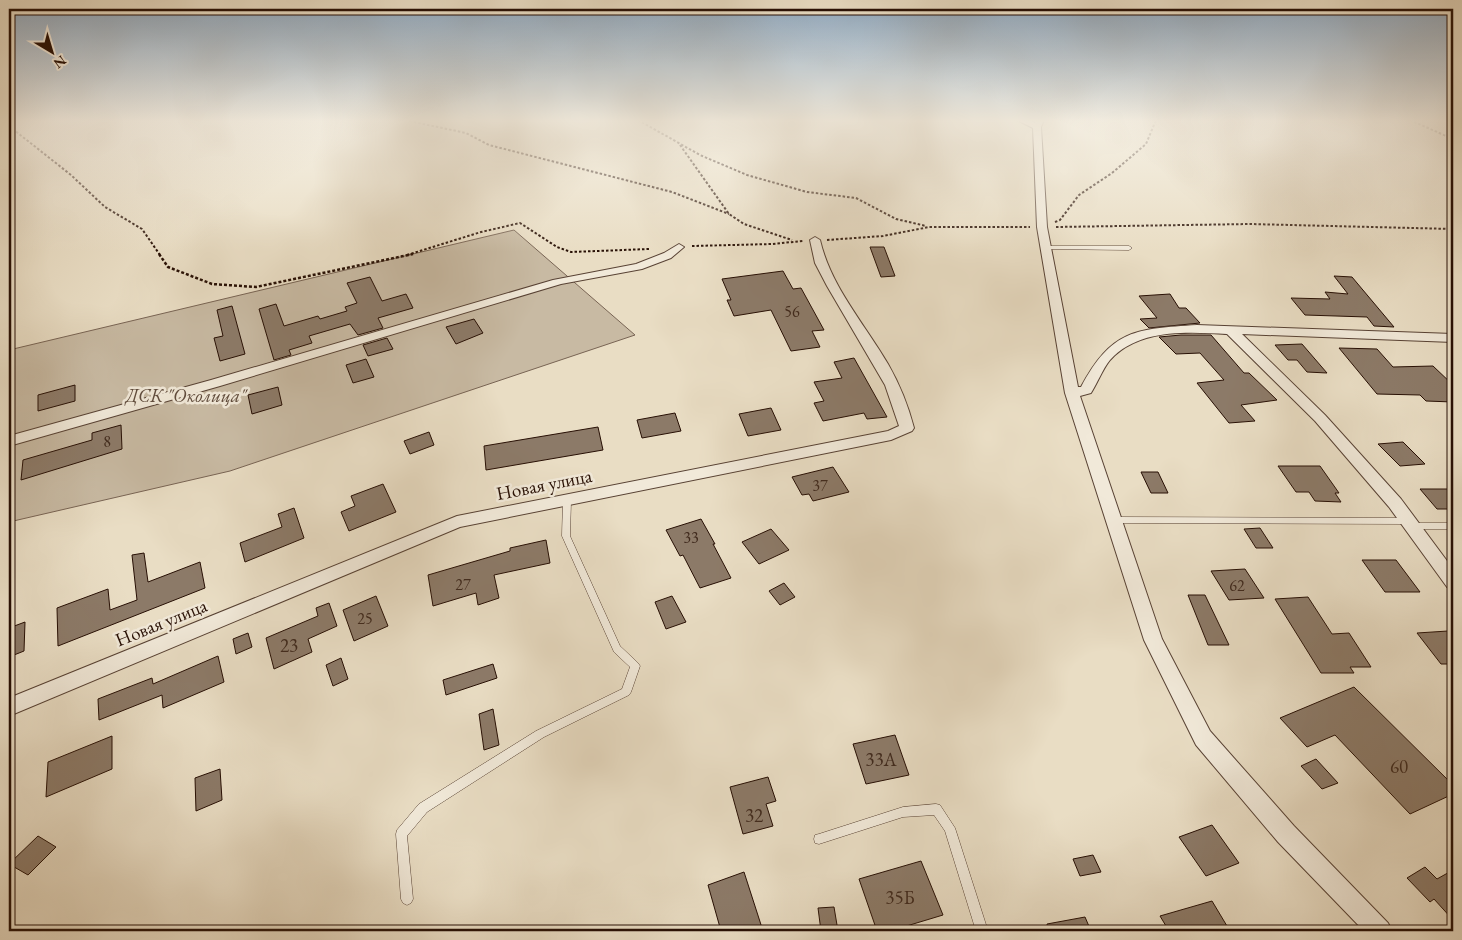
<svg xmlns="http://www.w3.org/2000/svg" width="1462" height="940" font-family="'EB Garamond',serif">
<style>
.green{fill:#c8baa3;stroke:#786454}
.building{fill:#8c7a68;stroke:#270f04}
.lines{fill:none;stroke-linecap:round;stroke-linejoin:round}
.service-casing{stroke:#584234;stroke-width:1}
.minor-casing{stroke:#584234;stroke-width:2}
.path-far1{stroke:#270f04;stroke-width:2;stroke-dasharray:2.5 2;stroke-linecap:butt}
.path{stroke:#270f04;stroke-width:2.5;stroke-dasharray:3 2;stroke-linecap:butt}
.service{fill:#f1e9d9;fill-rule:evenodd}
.minor{fill:#f1e9d9;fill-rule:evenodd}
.labels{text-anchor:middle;stroke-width:5;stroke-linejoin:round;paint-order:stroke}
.number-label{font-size:16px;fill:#402a1d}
.park-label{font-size:19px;font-style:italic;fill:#5f4b3c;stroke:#f1e9d9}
.street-label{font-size:19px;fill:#270f04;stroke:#f1e9d9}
.near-number-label{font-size:19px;fill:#402a1d}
</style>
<rect width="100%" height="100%" fill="#e9ddc4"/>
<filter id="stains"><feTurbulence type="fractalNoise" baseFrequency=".004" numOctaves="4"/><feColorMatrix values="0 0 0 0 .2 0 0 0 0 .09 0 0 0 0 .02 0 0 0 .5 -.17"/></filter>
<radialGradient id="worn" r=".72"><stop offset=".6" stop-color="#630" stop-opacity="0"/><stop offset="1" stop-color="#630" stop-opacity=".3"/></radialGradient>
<!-- green -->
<path class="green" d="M 514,230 L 635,335 L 230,471 L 9,522 L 9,350 Z"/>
<!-- building -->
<path class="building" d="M 870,247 L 884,247 L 895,276 L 881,277 Z
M 783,271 L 793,289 L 801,288 L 824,330 L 812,331 L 820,347 L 791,351 L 771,310 L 734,316 L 727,300 L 731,300 L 722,279 Z
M 1334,276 L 1352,277 L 1394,327 L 1374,326 L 1367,317 L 1305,315 L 1291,298 L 1330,299 L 1325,292 L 1348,294 Z
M 370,277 L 382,301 L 406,294 L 413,308 L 378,318 L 383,328 L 358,335 L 350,324 L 309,336 L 312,343 L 289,350 L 291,355 L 274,360 L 259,309 L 276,304 L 284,326 L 318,316 L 320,319 L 347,311 L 345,307 L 357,303 L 347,283 Z
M 1170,294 L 1179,308 L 1186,308 L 1200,323 L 1149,328 L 1140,319 L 1157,318 L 1139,296 Z
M 232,306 L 245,354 L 220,361 L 214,338 L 223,336 L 217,310 Z
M 474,319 L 483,333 L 456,344 L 446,327 Z
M 1181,335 L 1211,335 L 1244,373 L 1249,373 L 1277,400 L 1241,405 L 1255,421 L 1229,423 L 1197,383 L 1224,380 L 1200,353 L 1176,354 L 1159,337 Z
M 387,338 L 393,349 L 368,356 L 363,345 Z
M 1302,344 L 1327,373 L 1307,372 L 1297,360 L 1288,360 L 1275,345 Z
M 1339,348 L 1377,349 L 1393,367 L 1433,366 L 1453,385 L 1453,402 L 1426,401 L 1420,395 L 1377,394 Z
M 854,358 L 887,417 L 867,419 L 864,413 L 823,421 L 814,403 L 824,401 L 814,382 L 842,378 L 834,362 Z
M 366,359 L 374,377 L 353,383 L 346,365 Z
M 75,385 L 75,401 L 38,411 L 38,395 Z
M 278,387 L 282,405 L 252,414 L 248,395 Z
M 771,408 L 781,430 L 748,436 L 739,414 Z
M 675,413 L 681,431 L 642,438 L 637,420 Z
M 121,425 L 122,449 L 21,480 L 23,460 L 92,440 L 92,433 Z
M 598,427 L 603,450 L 486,470 L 484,446 Z
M 429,432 L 434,445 L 410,454 L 404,441 Z
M 1403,442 L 1425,464 L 1400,466 L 1378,444 Z
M 1278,466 L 1320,466 L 1339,493 L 1335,493 L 1341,502 L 1315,501 L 1309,492 L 1296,492 Z
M 833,467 L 849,492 L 813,501 L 809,494 L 802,495 L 792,477 Z
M 1141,472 L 1158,472 L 1168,493 L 1151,493 Z
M 383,484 L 396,512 L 349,531 L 341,512 L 355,506 L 351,496 Z
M 1420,489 L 1453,489 L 1453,509 L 1437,509 Z
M 294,508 L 304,538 L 245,562 L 240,543 L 282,527 L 278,514 Z
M 701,519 L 715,544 L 713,544 L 731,578 L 700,588 L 683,555 L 680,556 L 666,530 Z
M 1260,528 L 1273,548 L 1256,548 L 1244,529 Z
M 771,529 L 789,550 L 759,564 L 742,542 Z
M 546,540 L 550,563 L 494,575 L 499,598 L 478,605 L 476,593 L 433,606 L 428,575 L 510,551 L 510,548 Z
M 144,553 L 148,582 L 200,562 L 205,588 L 58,646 L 57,608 L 108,589 L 110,610 L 137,600 L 132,555 Z
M 1362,560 L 1396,560 L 1420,592 L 1385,592 Z
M 1245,569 L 1264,598 L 1229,600 L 1211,571 Z
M 784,583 L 795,597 L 780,605 L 769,591 Z
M 1188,595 L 1205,595 L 1229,645 L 1208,645 Z
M 376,596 L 388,626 L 354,641 L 343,610 Z
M 672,596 L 686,622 L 666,629 L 655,602 Z
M 1308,597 L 1332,634 L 1349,633 L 1371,667 L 1350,667 L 1354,673 L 1321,673 L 1275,599 Z
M 329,603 L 337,626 L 308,639 L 312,652 L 274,669 L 266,638 L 318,616 L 316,608 Z
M 25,622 L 24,651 L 9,657 L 9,628 Z
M 1448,631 L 1453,638 L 1453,664 L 1441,664 L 1417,633 Z
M 248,633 L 252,647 L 236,654 L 233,639 Z
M 218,656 L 224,682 L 163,708 L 162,695 L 99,720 L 98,699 L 152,678 L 153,684 Z
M 341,658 L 348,679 L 333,686 L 326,665 Z
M 493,664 L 497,678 L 446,695 L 443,680 Z
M 1354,687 L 1453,785 L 1453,794 L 1410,814 L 1335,735 L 1307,747 L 1280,718 Z
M 493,709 L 499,745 L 484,750 L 479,714 Z
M 895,735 L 909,775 L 866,784 L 853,744 Z
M 112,736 L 112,769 L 46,797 L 48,762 Z
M 1316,759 L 1338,783 L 1322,789 L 1301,766 Z
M 220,769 L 222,800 L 196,811 L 195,778 Z
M 768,777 L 776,801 L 766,804 L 773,826 L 743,834 L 730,787 Z
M 1212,825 L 1239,863 L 1206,876 L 1179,837 Z
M 38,836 L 56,847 L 28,875 L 9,864 Z
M 1093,855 L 1101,872 L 1080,876 L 1073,859 Z
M 921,861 L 943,915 L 890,931 L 877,931 L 859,879 Z
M 1425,867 L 1437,879 L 1453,870 L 1453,920 L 1434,899 L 1430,902 L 1407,878 Z
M 744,872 L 763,931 L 721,931 L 708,885 Z
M 1212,901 L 1230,931 L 1169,931 L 1160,916 Z
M 834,907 L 838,931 L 821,931 L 818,908 Z
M 1085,917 L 1091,931 L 1048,931 L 1047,924 Z"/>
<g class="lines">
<!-- service casing -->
<g class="service-casing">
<path id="service" d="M 1046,246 L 1129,246 L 1132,248 L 1129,250 L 1044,249 L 1044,247 Z
M 567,497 L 570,498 L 571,500 L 570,536 L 620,646 L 638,663 L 640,666 L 631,692 L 629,695 L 544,737 L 427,812 L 407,836 L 413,899 L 411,903 L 407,905 L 403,903 L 401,899 L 396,834 L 397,830 L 419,804 L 536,731 L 622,689 L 630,667 L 614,652 L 562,536 L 563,500 L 564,498 Z
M 1114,517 L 1408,518 L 1411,519 L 1412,521 L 1411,523 L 1408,524 L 1114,523 L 1111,522 L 1110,520 L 1111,518 Z
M 1413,523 L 1453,523 L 1453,529 L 1413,529 L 1410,528 L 1409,526 L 1410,524 Z
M 936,804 L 940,805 L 955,828 L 988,931 L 976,931 L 945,831 L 934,815 L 903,817 L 819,844 L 815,843 L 814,839 L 815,835 L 819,834 L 903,807 Z"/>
</g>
<!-- minor casing -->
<g class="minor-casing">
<path id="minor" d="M 1017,120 L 1029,120 L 1035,123 L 1036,120 L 1044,120 L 1041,127 L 1047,227 L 1078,387 L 1081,387 C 1112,329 1136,329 1197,325 L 1453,334 L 1453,342 L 1242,334 L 1325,415 L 1401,499 L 1453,569 L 1453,589 L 1447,587 L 1389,507 L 1315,421 L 1227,334 C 1188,332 1139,328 1110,360 C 1102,370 1098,382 1091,393 L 1080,396 L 1162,639 L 1210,731 L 1294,826 L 1388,923 L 1392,931 L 1364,931 L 1278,842 L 1196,745 L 1144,640 L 1065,393 L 1037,227 L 1033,128 Z
M 815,237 L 820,240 C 831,287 864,323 888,364 C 900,385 908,405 914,428 L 912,431 L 891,440 L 460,527 L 9,716 L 9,698 L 457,516 L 888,431 L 899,426 L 885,385 L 827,286 L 815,263 L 810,240 Z
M 679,244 L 684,247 L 671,258 L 642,269 L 561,284 L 220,386 L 9,446 L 9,436 L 211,380 L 553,280 L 636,264 L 664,253 Z"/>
</g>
<!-- path-far1 -->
<path class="path-far1" d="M 405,120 L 466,133 L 489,145 L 672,192 L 729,214
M 638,120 L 700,155 L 747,175 L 807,192 L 856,198 L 896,219 L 926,226
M 1410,120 L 1453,139
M 9,126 L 71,175 L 105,207 L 142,229 L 160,255
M 680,145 L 729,214 L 744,224 L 792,240
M 1055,222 L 1060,220 L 1079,195 L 1112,173 L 1146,144 L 1156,120
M 1056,227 L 1250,224 L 1453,229
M 827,240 L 883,236 L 929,227 L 1030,227
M 692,246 L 772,244 L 803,241
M 407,255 L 481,232 L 520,223 L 557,247 L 571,252 L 649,249"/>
<!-- path -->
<path class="path" d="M 159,254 L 168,267 L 212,284 L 256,287 L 413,254"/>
<!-- service -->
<use href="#service" class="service"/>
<!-- minor -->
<use href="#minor" class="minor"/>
</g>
<!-- sky -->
<linearGradient id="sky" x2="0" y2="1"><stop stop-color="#8ea8c0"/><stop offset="0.48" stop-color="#f5f0e4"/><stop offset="1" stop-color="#f5f0e4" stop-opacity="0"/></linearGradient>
<rect width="1462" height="252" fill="url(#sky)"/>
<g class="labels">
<!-- number labels -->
<g class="number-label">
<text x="792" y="317">56</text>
<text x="107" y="447">8</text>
<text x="820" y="491">37</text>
<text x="691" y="543">33</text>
<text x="463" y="590">27</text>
<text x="1237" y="591">62</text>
<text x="365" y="624">25</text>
</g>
<!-- park labels -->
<g class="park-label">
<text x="186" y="402">ДСК "Околица"</text>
</g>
<!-- street labels -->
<g class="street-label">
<text transform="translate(544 484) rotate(-11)" y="7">Новая улица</text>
<text transform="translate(161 622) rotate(-22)" y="7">Новая улица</text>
</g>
<!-- near-number labels -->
<g class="near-number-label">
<text x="289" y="652">23</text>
<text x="881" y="766">33А</text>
<text x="1399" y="773">60</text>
<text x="754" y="822">32</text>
<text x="900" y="904">35Б</text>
</g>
</g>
<!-- margin -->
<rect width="1462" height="940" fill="none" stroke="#e9ddc4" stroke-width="30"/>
<rect x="10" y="10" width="1442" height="920" fill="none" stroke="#270f04" stroke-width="2.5"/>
<rect x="15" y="15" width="1432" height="910" fill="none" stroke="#270f04"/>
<!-- north arrow -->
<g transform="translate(52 52) rotate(142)" stroke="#f1e9d9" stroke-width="4" paint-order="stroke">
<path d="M0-4L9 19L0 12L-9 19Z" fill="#270f04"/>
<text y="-8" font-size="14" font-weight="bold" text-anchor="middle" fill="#270f04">N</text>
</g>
<rect width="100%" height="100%" filter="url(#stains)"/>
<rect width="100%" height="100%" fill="url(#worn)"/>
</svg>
